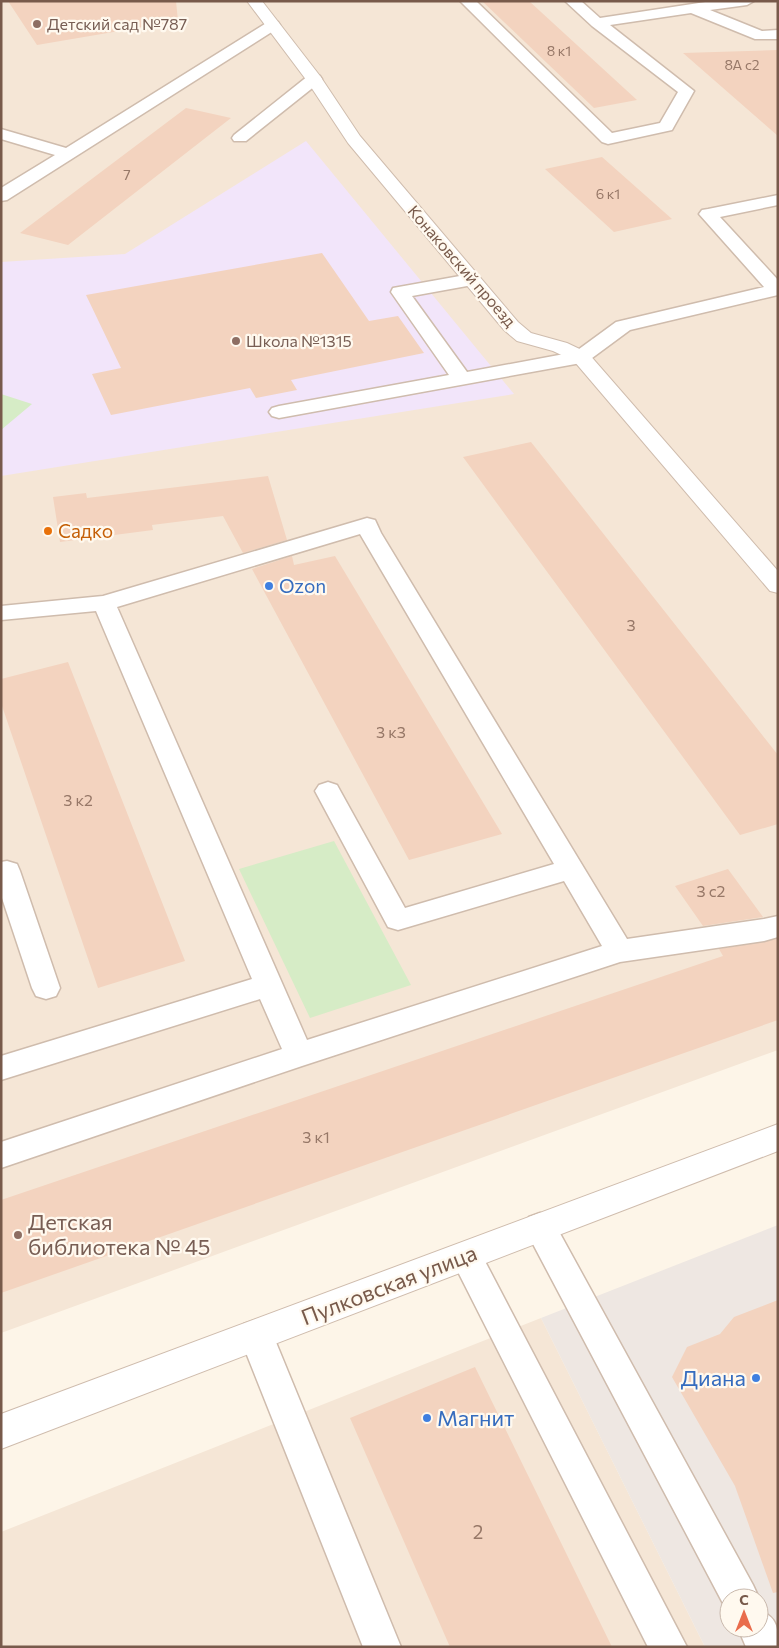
<svg xmlns="http://www.w3.org/2000/svg" width="779" height="1648" font-family="Commissioner,sans-serif">
<style>
.residential{fill:#f5e6d6}
.industrial{fill:#eee7e2;fill-rule:evenodd}
.education{fill:#f2e5fa}
.green{fill:#d6ecc6}
.building{fill:#f3d3bf}
.lines{fill:none;stroke-linecap:round;stroke-linejoin:round}
.service-casing{stroke:#cfbcad;stroke-width:3}
.minor-casing{stroke:#cfbcad;stroke-width:2}
.service{fill:#fff;fill-rule:evenodd}
.minor{fill:#fff;fill-rule:evenodd}
.education-dot{fill:#8d6e63;stroke:#fff9ef;stroke-width:2}
.food-dot{fill:#e8710a;stroke:#fff9ef;stroke-width:2}
.shop-dot{fill:#3f7fe0;stroke:#fff9ef;stroke-width:2}
.labels{text-anchor:middle;stroke-width:4.5;stroke-linejoin:round;paint-order:stroke}
.far-number-label{font-size:14px;fill:#977868}
.far-education-label{font-size:16px;fill:#785e54;stroke:#fff9ef;text-anchor:start}
.far-street-label{font-size:16px;fill:#785a4b;stroke:#fff9ef}
.number-label{font-size:16px;fill:#977868}
.food-label{font-size:19px;fill:#c56008;stroke:#fff9ef;text-anchor:start}
.shop-label{font-size:19px;fill:#366cbe;stroke:#fff9ef;text-anchor:start}
.near-number-label{font-size:19px;fill:#977868}
.near-education-label{font-size:22px;fill:#785e54;stroke:#fff9ef;text-anchor:start}
.near-street-label{font-size:22px;fill:#785a4b;stroke:#fff9ef}
.near-shop-label{font-size:22px;fill:#366cbe;stroke:#fff9ef;text-anchor:end}
</style>
<rect width="100%" height="100%" fill="#fdf5e8"/>
<!-- residential -->
<path class="residential" d="M 1,1 L 778,1 L 778,1050 L 1,1333 Z
M 541,1318 L 705,1647 L 1,1647 L 1,1532 Z"/>
<!-- industrial -->
<path class="industrial" d="M 778,1225 L 778,1647 L 705,1647 L 541,1318 ZM 729,1598 L 759,1598 L 759,1628 L 729,1628 Z"/>
<!-- education -->
<path class="education" d="M 306,141 L 514,394 L 1,476 L 1,262 L 125,254 Z"/>
<!-- green -->
<path class="green" d="M 1,394 L 32,404 L 1,430 Z
M 334,841 L 411,985 L 310,1018 L 239,869 Z"/>
<!-- building -->
<path class="building" d="M 8,1 L 176,1 L 178,21 L 37,45 Z
M 482,1 L 529,1 L 637,100 L 594,108 Z
M 778,50 L 778,136 L 683,53 Z
M 186,108 L 231,118 L 68,245 L 20,233 Z
M 602,157 L 672,219 L 614,232 L 545,169 Z
M 322,253 L 369,321 L 398,316 L 424,353 L 291,380 L 297,390 L 256,398 L 250,388 L 111,415 L 92,374 L 121,368 L 86,295 Z
M 531,442 L 778,755 L 778,824 L 740,835 L 463,457 Z
M 268,476 L 287,540 L 243,553 L 223,516 L 152,525 L 153,530 L 60,542 L 53,497 L 86,493 L 87,498 Z
M 292,556 L 294,565 L 335,556 L 502,834 L 409,860 L 252,569 Z
M 68,662 L 185,961 L 98,988 L 1,703 L 1,679 Z
M 728,869 L 763,917 L 703,926 L 675,886 Z
M 778,939 L 778,1020 L 1,1293 L 1,1200 L 723,956 L 719,949 Z
M 778,1300 L 778,1592 L 773,1593 L 735,1486 L 672,1377 L 687,1347 L 720,1334 L 734,1317 Z
M 475,1367 L 612,1647 L 450,1647 L 350,1418 Z"/>
<g class="lines">
<!-- service casing -->
<g class="service-casing">
<path id="service" d="M 460,1 L 476,1 L 612,133 L 660,123 L 678,92 L 592,26 L 565,1 L 581,1 L 600,18 L 712,1 L 754,1 L 747,5 L 710,10 L 762,31 L 778,30 L 778,39 L 755,39 L 691,13 L 610,25 L 694,91 L 672,130 L 608,144 L 602,142 Z
M 273,21 L 278,22 L 280,25 L 278,28 L 7,200 L 1,201 L 1,188 L 55,155 L 1,139 L 1,129 L 66,148 L 268,22 Z
M 314,74 L 320,76 L 322,79 L 320,82 L 246,141 L 234,141 L 232,138 L 234,135 L 308,76 Z
M 778,195 L 778,205 L 720,217 L 778,280 L 778,295 L 630,330 L 588,361 L 581,363 L 279,418 L 272,416 L 269,412 L 272,408 L 279,406 L 449,375 L 391,292 L 393,288 L 471,274 L 478,276 L 480,280 L 478,284 L 412,296 L 467,372 L 575,352 L 616,322 L 764,287 L 699,214 L 702,210 L 708,209 Z
M 367,518 L 375,520 L 381,533 L 627,939 L 764,919 L 778,916 L 778,937 L 764,941 L 620,962 L 302,1066 L 1,1168 L 1,1142 L 282,1049 L 260,999 L 1,1080 L 1,1056 L 252,979 L 96,611 L 1,620 L 1,606 L 103,596 ZM 360,534 L 554,864 L 405,908 L 337,785 L 328,782 L 319,785 L 315,791 L 388,927 L 398,930 L 564,881 L 602,946 L 307,1040 L 117,607 Z
M 7,861 L 17,864 L 20,871 L 60,988 L 56,996 L 46,999 L 36,996 L 32,988 L 1,895 L 1,862 Z
M 540,1213 L 551,1217 L 753,1585 L 759,1598 L 729,1598 L 729,1612 L 727,1611 L 524,1227 L 529,1217 Z
M 466,1242 L 477,1246 L 687,1647 L 648,1647 L 450,1256 L 455,1246 Z
M 256,1320 L 268,1324 L 273,1335 L 401,1647 L 363,1647 L 239,1335 L 244,1324 Z
M 759,1610 C 778,1618 778,1628 778,1647 L 746,1647 L 738,1628 L 759,1628 Z"/>
</g>
<!-- minor casing -->
<g class="minor-casing">
<path id="minor" d="M 247,1 L 262,1 L 320,76 L 360,136 L 518,322 L 531,333 L 567,343 L 588,353 L 778,571 L 778,593 L 770,591 L 574,361 L 553,351 L 517,341 L 504,330 L 348,143 L 307,81 Z
M 778,1124 L 778,1151 L 1,1449 L 1,1414 Z"/>
</g>
<!-- service -->
<use href="#service" class="service"/>
<!-- minor -->
<use href="#minor" class="minor"/>
</g>
<!-- markers -->
<g class="education-dot">
<circle cx="37" cy="24" r="5"/>
<circle cx="236" cy="341" r="5"/>
<circle cx="18" cy="1235" r="5"/>
</g>
<circle class="food-dot" cx="48" cy="531" r="5"/>
<g class="shop-dot">
<circle cx="269" cy="586" r="5"/>
<circle cx="756" cy="1378" r="5"/>
<circle cx="427" cy="1418" r="5"/>
</g>
<g class="labels">
<!-- far-number labels -->
<g class="far-number-label">
<text x="559" y="56">8 к1</text>
<text x="742" y="70">8А с2</text>
<text x="127" y="180">7</text>
<text x="608" y="199">6 к1</text>
</g>
<!-- far-education labels -->
<g class="far-education-label">
<text x="47" y="30">Детский сад №787</text>
<text x="246" y="347">Школа №1315</text>
</g>
<!-- far-street labels -->
<g class="far-street-label">
<text transform="translate(462 266) rotate(49)" y="6">Конаковский проезд</text>
</g>
<!-- number labels -->
<g class="number-label">
<text x="631" y="631">3</text>
<text x="391" y="738">3 к3</text>
<text x="78" y="806">3 к2</text>
<text x="711" y="897">3 с2</text>
<text x="316" y="1143">3 к1</text>
</g>
<!-- food labels -->
<g class="food-label">
<text x="58" y="538">Садко</text>
</g>
<!-- shop labels -->
<g class="shop-label">
<text x="279" y="593">Ozon</text>
</g>
<!-- near-number labels -->
<g class="near-number-label">
<text x="478" y="1539">2</text>
</g>
<!-- near-education labels -->
<g class="near-education-label">
<text x="28" y="1230">Детская<tspan x="28" dy="25">библиотека № 45</tspan></text>
</g>
<!-- near-street labels -->
<g class="near-street-label">
<text transform="translate(389 1285) rotate(-21)" y="8">Пулковская улица</text>
</g>
<!-- near-shop labels -->
<g class="near-shop-label">
<text x="746" y="1386">Диана</text>
<text x="437" y="1426" text-anchor="start">Магнит</text>
</g>
</g>
<!-- border -->
<rect width="779" height="1648" fill="none" stroke="#785a4b" stroke-width="5"/>
<!-- north arrow -->
<g transform="translate(744 1613)"><circle r="24" fill="#fff9ef" stroke="#c9b9ad"/>
<path d="M0-4L9 19L0 12L-9 19Z" fill="#e96c4c"/>
<text y="-8" font-size="14" font-weight="bold" text-anchor="middle" fill="#785a4b">С</text>
</g>
</svg>
